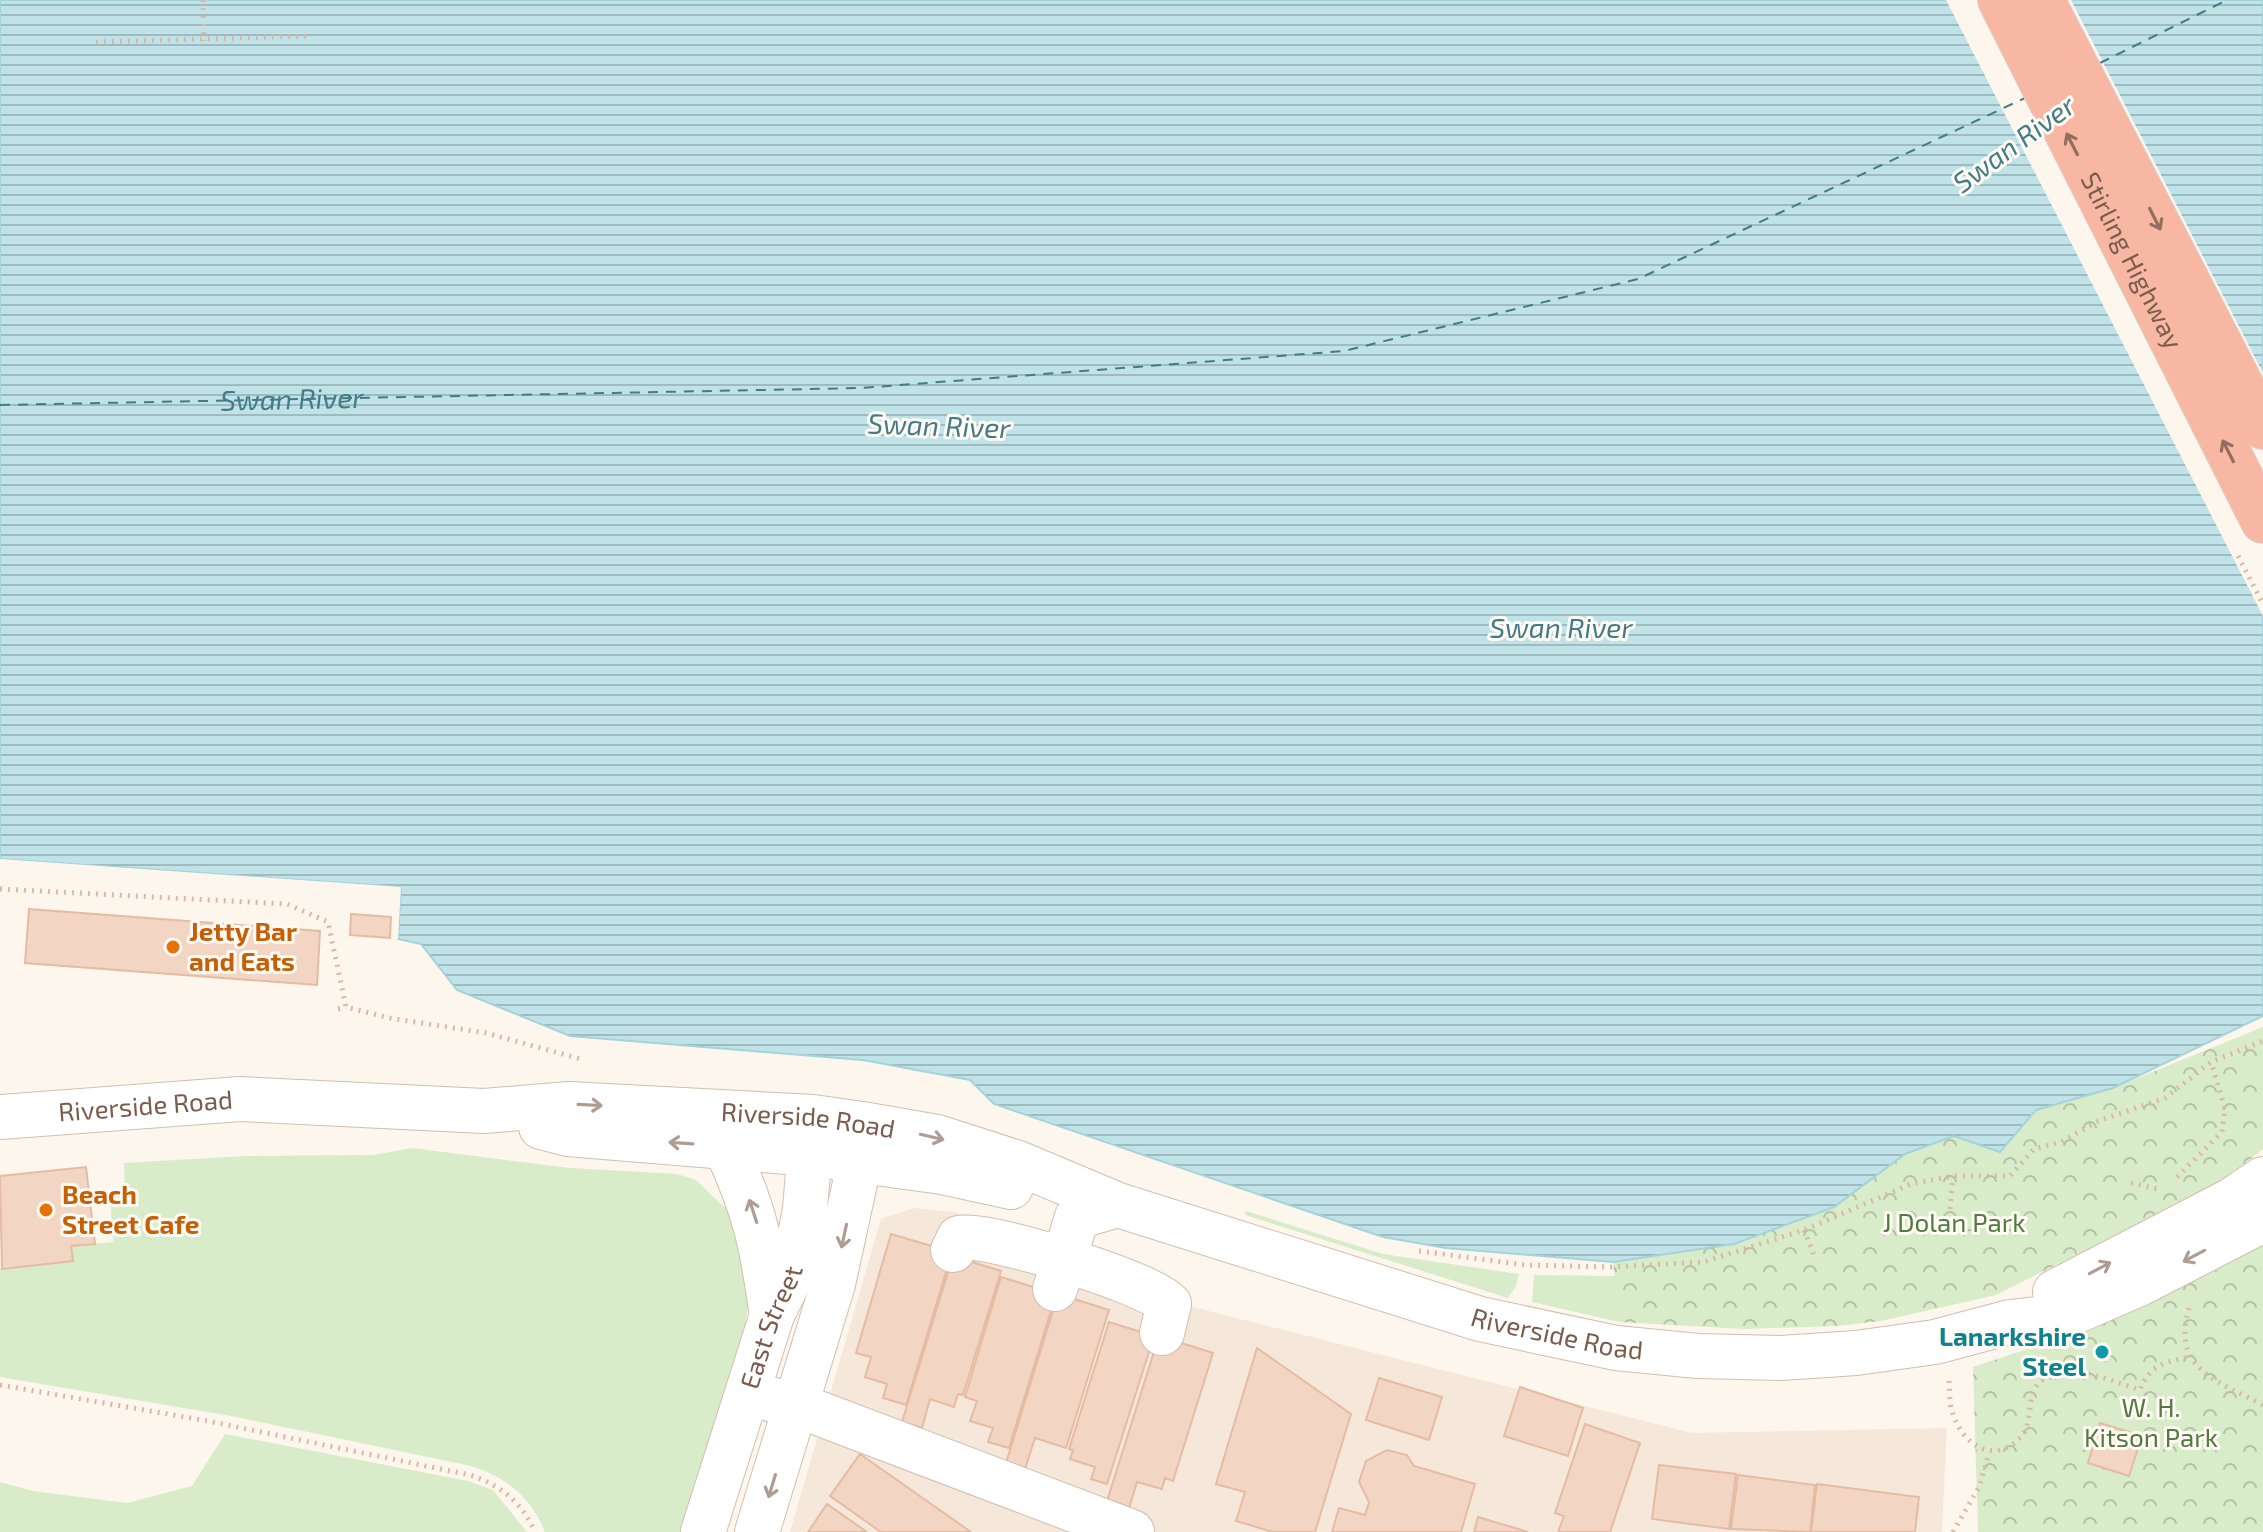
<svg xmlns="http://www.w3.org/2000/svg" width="2263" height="1532" font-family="'Exo 2',sans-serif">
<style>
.residential{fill:#f5e8da}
.grass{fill:#d8ecc9}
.park{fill:url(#park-crowns)}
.water{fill:url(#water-rules);stroke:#a5d3da;stroke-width:2}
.pier{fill:#fdf6ec}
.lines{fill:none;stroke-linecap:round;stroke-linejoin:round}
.ferry{stroke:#437c86;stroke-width:2;stroke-dasharray:10 8;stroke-linecap:butt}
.building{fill:#f3d5c3;stroke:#e6bba3;stroke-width:2}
.minor-casing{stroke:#d1beb0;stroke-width:46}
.highway-casing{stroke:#dad1cd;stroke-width:46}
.path{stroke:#d9b8a5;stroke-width:5;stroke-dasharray:2 6;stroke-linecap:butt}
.minor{stroke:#fff;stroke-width:44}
.highway{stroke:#f7b7a3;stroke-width:44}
.oneway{stroke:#936e5e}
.oneway2{stroke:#af9d94}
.food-dot{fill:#e8710a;stroke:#fffaf3;stroke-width:3}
.culture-dot{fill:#0f9aa8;stroke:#fffaf3;stroke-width:3}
.labels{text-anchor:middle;stroke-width:6;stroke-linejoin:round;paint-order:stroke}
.street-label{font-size:26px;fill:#7a5c4d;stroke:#fffaf3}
.food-label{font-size:26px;font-weight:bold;fill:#c56008;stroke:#fffaf3;text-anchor:start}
.park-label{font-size:26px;fill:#537a41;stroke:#fffaf3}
.culture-label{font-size:26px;font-weight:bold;fill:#0d838f;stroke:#fffaf3;text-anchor:end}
.water-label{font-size:28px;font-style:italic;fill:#437c86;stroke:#fffaf3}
</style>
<defs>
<pattern id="park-crowns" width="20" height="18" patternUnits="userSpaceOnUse" patternTransform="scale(2)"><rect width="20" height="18" fill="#d8ecc9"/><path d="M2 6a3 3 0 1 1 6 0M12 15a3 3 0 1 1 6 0" fill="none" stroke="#b4c2a5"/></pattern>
<pattern id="water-rules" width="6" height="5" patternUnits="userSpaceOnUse" patternTransform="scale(2)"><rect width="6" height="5" fill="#bfe3e8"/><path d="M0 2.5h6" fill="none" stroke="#a0bbbe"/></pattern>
</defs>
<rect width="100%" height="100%" fill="#fdf6ec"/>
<!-- residential -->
<path class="residential" d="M 914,1208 L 952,1212 L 1062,1235 L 1169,1301 L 1692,1433 L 1947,1428 L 1942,1532 L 790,1532 L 881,1219 Z"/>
<!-- grass -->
<path class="grass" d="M 412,1148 L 570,1168 L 677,1174 L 696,1180 L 724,1207 L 734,1203 L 751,1291 L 744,1330 L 684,1532 L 545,1532 C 531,1497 506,1477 471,1466 L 231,1416 L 0,1377 L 0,1268 L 72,1261 L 71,1246 L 113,1242 L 110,1192 L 125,1191 L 124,1163 L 245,1156 L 373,1155 Z
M 1246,1211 L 1383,1254 L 1519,1274 L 1516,1286 L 1508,1298 L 1245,1215 Z
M 1534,1275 L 1615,1276 L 1619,1322 L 1532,1302 Z
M 225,1434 L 468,1481 L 493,1490 L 527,1532 L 0,1532 L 0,1482 L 33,1491 L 127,1503 L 192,1486 Z"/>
<!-- park -->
<path class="park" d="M 2263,1027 L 2263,1149 L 2220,1183 L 1996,1295 L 1881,1321 L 1837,1326 L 1745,1329 L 1619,1322 L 1613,1262 L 1735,1244 L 1834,1207 L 1905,1154 L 1954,1136 L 2000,1152 L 2036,1110 L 2113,1088 Z
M 2263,1244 L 2263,1532 L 1978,1532 L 1973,1367 L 2108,1322 Z"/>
<!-- water -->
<path class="water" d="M 0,0 L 2263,0 L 2263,1016 L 2113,1088 L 2036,1110 L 2000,1152 L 1954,1136 L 1905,1154 L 1834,1207 L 1734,1244 L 1613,1262 L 1446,1248 L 1383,1237 L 994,1104 L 970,1080 L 863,1060 L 570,1036 L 457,990 L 421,944 L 398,939 L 401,887 L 0,859 Z"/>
<!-- pier -->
<path class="pier" d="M 1946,0 L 2071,0 L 2263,373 L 2263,616 Z
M 0,859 L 401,887 L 398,939 L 394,939 L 397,891 L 0,863 Z"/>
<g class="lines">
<!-- ferry -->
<g class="ferry">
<path d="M 2100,63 L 2227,0"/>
<path id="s1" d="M 0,405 L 862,388 L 1344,351 L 1638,279 L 2025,98"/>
</g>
</g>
<!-- building -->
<path class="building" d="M 29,909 L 320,931 L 317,985 L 25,963 Z
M 351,914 L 391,917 L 390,938 L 350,935 Z
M 86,1167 L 95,1244 L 71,1246 L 73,1261 L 2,1269 L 0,1176 Z
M 891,1234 L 952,1252 L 906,1405 L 883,1398 L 887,1384 L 865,1377 L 871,1357 L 856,1353 Z
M 953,1256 L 1001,1271 L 963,1395 L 958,1394 L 954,1407 L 930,1399 L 922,1428 L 902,1422 Z
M 1001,1277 L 1056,1294 L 1009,1448 L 988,1442 L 993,1428 L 970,1421 L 977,1401 L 965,1397 Z
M 1058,1294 L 1109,1310 L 1066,1448 L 1035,1438 L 1025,1469 L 1006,1463 Z
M 1109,1322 L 1154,1336 L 1107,1484 L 1091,1479 L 1095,1467 L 1070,1459 L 1073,1450 L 1069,1449 Z
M 1159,1336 L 1213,1353 L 1173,1481 L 1165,1478 L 1162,1489 L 1137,1482 L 1129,1508 L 1107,1501 Z
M 1257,1348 L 1351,1414 L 1315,1532 L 1273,1532 L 1236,1521 L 1245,1492 L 1216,1484 Z
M 1379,1378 L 1442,1397 L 1429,1440 L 1366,1420 Z
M 1520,1387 L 1583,1408 L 1568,1456 L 1504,1436 Z
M 2100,1423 L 2142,1436 L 2129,1476 L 2088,1463 Z
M 1585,1424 L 1640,1443 L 1610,1532 L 1558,1532 L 1564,1516 L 1555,1513 Z
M 1387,1450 L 1407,1455 L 1414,1466 L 1475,1484 L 1461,1532 L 1332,1532 L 1339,1508 L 1365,1515 L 1369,1502 L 1359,1482 L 1366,1461 Z
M 860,1454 L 971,1532 L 881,1532 L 830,1496 Z
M 1659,1465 L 1736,1474 L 1729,1529 L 1652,1519 Z
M 1738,1475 L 1815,1485 L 1810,1532 L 1731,1529 Z
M 1817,1484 L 1919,1497 L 1915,1532 L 1811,1532 Z
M 827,1504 L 867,1532 L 808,1532 Z
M 1478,1517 L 1528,1532 L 1474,1532 Z"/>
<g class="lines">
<!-- minor casing -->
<g class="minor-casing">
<g id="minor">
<path id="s2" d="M 0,1117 L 240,1099 L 484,1111 L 569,1104 L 813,1117 L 862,1124 L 937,1137 L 1018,1163 L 1118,1205 L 1480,1319 L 1616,1348 L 1698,1356 L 1781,1358 L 1856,1353 L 1935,1342 L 2010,1322 L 2065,1316 L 2141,1283 L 2263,1220"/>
<path d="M 541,1127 L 568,1134 L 810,1154 L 942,1172 L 1011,1187"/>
<path d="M 725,1146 C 755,1209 762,1246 772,1315"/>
<path d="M 953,1250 L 959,1238 C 984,1231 1150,1283 1169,1304 L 1162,1333"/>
<path d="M 1055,1289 L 1077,1217 L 1118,1205"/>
<path d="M 2055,1292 L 2232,1200 L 2263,1179"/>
<path d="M 770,1399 L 797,1405 L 1132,1532"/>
<path id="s3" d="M 703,1532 L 772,1315 L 793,1272 L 805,1209 L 812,1123"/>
<path d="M 757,1532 L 833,1284 L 860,1160 L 862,1133"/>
</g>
</g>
<!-- highway casing -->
<g class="highway-casing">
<g id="highway">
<path id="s4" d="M 2000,0 L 2263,521"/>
<path d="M 2042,0 L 2263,427"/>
</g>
</g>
<!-- path -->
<path class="path" d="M 203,0 L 204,41
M 96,42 L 310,36
M 2238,556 L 2263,604
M 0,889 L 287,904 L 328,922 L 346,1007 L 389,1018 L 486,1033 L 581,1059
M 338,1009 L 346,1007
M 2177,1177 L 2222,1132 L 2225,1109 L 2211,1062
M 2131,1183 L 2158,1189
M 1950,1209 L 1953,1176
M 1804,1230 L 1815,1258
M 1419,1251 L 1526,1265 L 1611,1267 L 1703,1262 L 1804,1230 L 1911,1184 L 1953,1176 L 2010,1176 L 2034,1149 L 2061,1142 L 2098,1121 L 2165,1098 L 2211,1062 L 2263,1041
M 2189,1308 C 2171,1370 2218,1381 2263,1405
M 1949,1381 C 1950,1390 1949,1402 1952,1411 C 1961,1443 1992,1466 2020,1438 C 2036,1422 2023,1389 2045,1379 C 2078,1364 2108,1380 2140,1390 C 2149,1366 2164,1362 2189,1357
M 0,1385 L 208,1421 L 470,1475 C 500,1485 522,1502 535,1532
M 1953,1532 L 1979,1487 L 1989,1453"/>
<!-- minor -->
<use href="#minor" class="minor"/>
<!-- highway -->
<use href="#highway" class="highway"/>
</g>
<!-- one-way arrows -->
<defs><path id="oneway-shaft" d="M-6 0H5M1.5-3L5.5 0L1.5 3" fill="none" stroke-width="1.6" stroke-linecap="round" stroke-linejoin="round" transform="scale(2)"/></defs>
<g class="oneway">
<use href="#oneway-shaft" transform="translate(2072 144) rotate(-117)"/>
<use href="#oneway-shaft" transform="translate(2155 219) rotate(63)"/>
<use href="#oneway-shaft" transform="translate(2228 451) rotate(-117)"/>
</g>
<g class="oneway2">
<use href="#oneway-shaft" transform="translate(590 1105) rotate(3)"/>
<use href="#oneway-shaft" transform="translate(932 1137) rotate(13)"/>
<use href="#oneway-shaft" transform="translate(681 1143) rotate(-176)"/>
<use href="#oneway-shaft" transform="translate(753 1211) rotate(-108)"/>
<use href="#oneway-shaft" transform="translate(844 1236) rotate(102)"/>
<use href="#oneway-shaft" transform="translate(2194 1256) rotate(152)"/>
<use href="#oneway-shaft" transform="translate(2100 1268) rotate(-28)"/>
<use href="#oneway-shaft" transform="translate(772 1486) rotate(107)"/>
</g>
<!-- markers -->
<g class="food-dot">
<circle cx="173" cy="947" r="8"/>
<circle cx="46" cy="1210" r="8"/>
</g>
<circle class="culture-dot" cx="2102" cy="1352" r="8"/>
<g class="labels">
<!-- street labels -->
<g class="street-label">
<text dy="9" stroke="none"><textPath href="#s4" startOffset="292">Stirling Highway</textPath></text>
<text dy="9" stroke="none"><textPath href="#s2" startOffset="146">Riverside Road</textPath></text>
<text dy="9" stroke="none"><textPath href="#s2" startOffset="810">Riverside Road</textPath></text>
<text dy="9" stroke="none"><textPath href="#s3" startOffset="216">East Street</textPath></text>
<text dy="9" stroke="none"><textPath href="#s2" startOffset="1592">Riverside Road</textPath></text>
</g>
<!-- food labels -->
<g class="food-label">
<text x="189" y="941">Jetty Bar<tspan x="189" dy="30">and Eats</tspan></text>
<text x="62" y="1204">Beach<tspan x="62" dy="30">Street Cafe</tspan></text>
</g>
<!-- park labels -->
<g class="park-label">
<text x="1954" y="1232">J Dolan Park</text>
<text x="2151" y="1417">W. H.<tspan x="2151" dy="30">Kitson Park</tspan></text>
</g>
<!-- culture labels -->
<g class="culture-label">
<text x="2086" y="1346">Lanarkshire<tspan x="2086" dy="30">Steel</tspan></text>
</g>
<!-- water labels -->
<g class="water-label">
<text transform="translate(2014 144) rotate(-36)" y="10">Swan River</text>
<text dy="10" stroke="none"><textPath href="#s1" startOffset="292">Swan River</textPath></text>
<text transform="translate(939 426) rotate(2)" y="10">Swan River</text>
<text x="1561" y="638">Swan River</text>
</g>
</g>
</svg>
